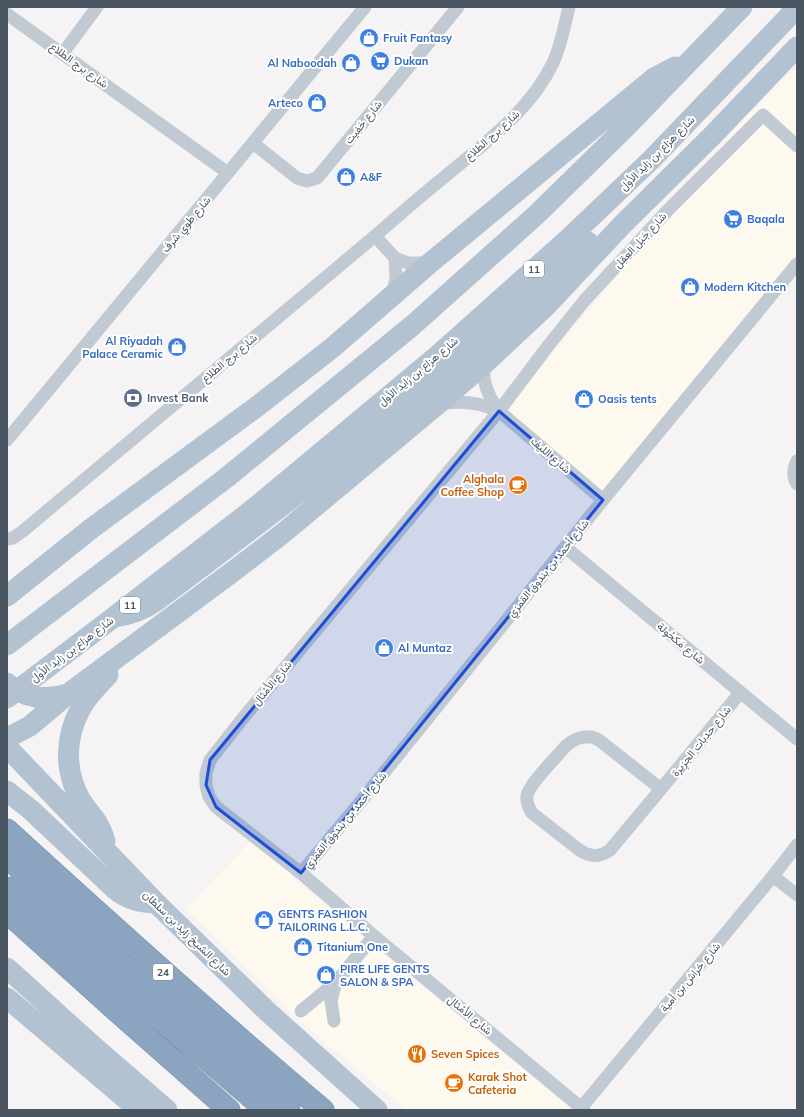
<svg xmlns="http://www.w3.org/2000/svg" width="804" height="1117" font-family="Mulish,Vazirmatn,sans-serif">
<style>
.commercial{fill:#fdf9ef}
.lines{fill:none;stroke-linecap:round;stroke-linejoin:round}
.highway-casing{stroke:#7690ad;stroke-width:23}
.street{stroke:#c1cad2;stroke-width:13}
.primary{stroke:#b3c2d1;stroke-width:21}
.highway{stroke:#8ba5c1;stroke-width:22}
.primary-bridge{stroke:#b3c2d1;stroke-width:21}
.marked{fill:#1d4ed8;fill-opacity:0.2;stroke:#1d4ed8;stroke-width:3;stroke-linejoin:round}
.labels{text-anchor:middle;stroke-width:4;stroke-linejoin:round;paint-order:stroke}
.shield{fill:#fff;stroke:#808990;stroke-width:1}
.shield-label{font-size:10px;font-weight:bold;fill:#4a5661}
.shop-label{font-size:11px;font-weight:bold;fill:#366cbe;stroke:#fff;text-anchor:start}
.street-label{font-size:11px;fill:#4a5661;stroke:#fff}
.service-label{font-size:11px;font-weight:bold;fill:#4e5e75;stroke:#fff;text-anchor:start}
.food-label{font-size:11px;font-weight:bold;fill:#c56008;stroke:#fff;text-anchor:start}
</style>
<rect width="100%" height="100%" fill="#f5f3f3"/>
<!-- commercial -->
<path class="commercial" d="M 797,67 L 797,253 L 675,403 L 401,746 L 290,876 L 572,1110 L 407,1110 L 304,1025 L 186,909 L 259,832 L 220,799 L 212,785 L 211,775 L 218,761 L 459,465 L 629,262 L 736,127 Z"/>
<g class="lines">
<!-- highway casing -->
<g class="highway-casing">
<path id="highway" d="M 7,830 C 111,925 215,1019 323,1110
M 7,851 L 16,865 L 22,872 L 125,967 L 289,1110
M 7,888 L 266,1110
M 7,912 L 110,1005 L 229,1110"/>
</g>
<!-- street -->
<path class="street" d="M 7,14 L 228,173
M 63,53 L 97,7
M 253,143 L 297,178 L 307,181 L 317,178 L 458,7
M 375,236 L 395,258 L 408,263 L 430,263
M 392,295 L 396,278 L 395,258
M 484,364 C 482,382 488,396 499,411 L 603,500
M 439,404 C 461,400 479,402 499,411
M 7,440 L 365,7
M 797,461 C 793,469 792,476 797,484
M 7,539 L 13,538 L 23,531 L 375,236 C 401,213 427,191 454,169 C 491,138 530,109 552,65 C 561,47 564,27 569,7
M 565,547 L 797,739
M 583,737 L 592,737 L 599,740 L 661,789 L 610,850 C 599,858 589,857 578,849 L 532,813 C 529,808 526,802 527,796 C 529,784 555,759 563,749 C 569,742 575,739 583,737 Z
M 661,789 L 740,693
M 301,873 L 362,800 L 603,500 L 797,264
M 773,876 L 797,895
M 301,1011 L 336,982 L 374,936
M 334,1021 L 331,1001 L 336,982
M 581,1108 L 773,876 L 797,845
M 584,1110 L 374,936 L 301,873 L 216,807 L 209,797 L 206,785 L 206,773 L 210,760 L 243,718 L 499,411 L 548,346 L 584,301 L 669,209 L 763,115 L 797,146"/>
<!-- primary -->
<path class="primary" d="M 252,510 L 437,356 L 567,240 L 652,159 L 797,8
M 7,596 L 92,528 L 259,405 L 332,348 L 430,263 L 654,78 L 675,67
M 114,617 C 130,615 142,611 156,601 C 238,540 320,478 399,412 C 464,358 526,299 588,242
M 7,645 L 226,478 L 413,325 L 535,216 L 625,128 L 742,7
M 7,683 C 26,700 45,700 68,694
M 7,738 L 30,726 L 68,694 L 231,573 L 282,534 L 438,404 L 484,364 L 547,305 L 622,225 L 712,136 L 797,47
M 7,747 L 156,903 L 269,1013 L 377,1110
M 7,791 L 31,810 L 116,890 C 128,900 140,902 156,903
M 105,841 C 103,834 100,827 96,821 C 91,814 85,807 80,799 C 64,770 65,736 81,708 C 87,696 99,685 108,675
M 7,968 L 92,1045 L 167,1110
M 7,998 L 139,1110"/>
<!-- highway -->
<use href="#highway" class="highway"/>
<!-- primary-bridge -->
<path class="primary-bridge" d="M 7,698 L 114,617 L 252,510"/>
</g>
<!-- marked area -->
<path class="marked" d="M 499,411 L 603,500 L 301,873 L 216,807 L 206,785 L 210,760 Z"/>
<!-- icons -->
<defs>
<g id="shop-disc" transform="scale(1)"><circle r="9.5" fill="#3f7fe0" stroke="#fff"/><path d="M-5-2.5h2.3a2.7 3.5 0 0 1 5.4 0H5L5.5 6h-11ZM-1.5-2.5h3a1.5 2.3 0 0 0-3 0Z" fill="#fff"/></g>
<g id="supermarket-disc" transform="scale(1)"><circle r="9.5" fill="#3f7fe0" stroke="#fff"/><path d="M-6-5.5h2.5l.6 2H6L4.5 2H-2.5L-4.4-4H-6ZM-1.5 3.2a1.3 1.3 0 1 0 .1 0ZM3 3.2a1.3 1.3 0 1 0 .1 0Z" fill="#fff"/></g>
<g id="bank-disc" transform="scale(1)"><circle r="9.5" fill="#5c6f8a" stroke="#fff"/><path d="M-6-4H6V4H-6ZM0-2.3a2.3 2.3 0 1 0 0 4.6a2.3 2.3 0 1 0 0-4.6Z" fill="#fff"/></g>
<g id="cafe-disc" transform="scale(1)"><circle r="9.5" fill="#e8710a" stroke="#fff"/><path d="M-5.5-4.5H6V0H3Q3 3.5 0 3.5H-2.5Q-5.5 3.5-5.5 0ZM3-3.2v2h1.7v-2ZM-6 4.5H4V6H-6Z" fill="#fff"/></g>
<g id="restaurant-disc" transform="scale(1)"><circle r="9.5" fill="#e8710a" stroke="#fff"/><path d="M-5-6h1v4h1v-4h1v4h1v-4h1v5L-1.5 .5V6h-2V.5L-5-1ZM5-6V6H3V1.5H1.5Q1.5-4 5-6Z" fill="#fff"/></g>
</defs>
<g fill-rule="evenodd">
<use href="#shop-disc" x="369" y="38"/>
<use href="#supermarket-disc" x="380" y="61"/>
<use href="#shop-disc" x="351" y="63"/>
<use href="#shop-disc" x="317" y="103"/>
<use href="#shop-disc" x="346" y="177"/>
<use href="#supermarket-disc" x="733" y="219"/>
<use href="#shop-disc" x="690" y="287"/>
<use href="#shop-disc" x="177" y="347"/>
<use href="#bank-disc" x="133" y="398"/>
<use href="#shop-disc" x="584" y="399"/>
<use href="#cafe-disc" x="518" y="485"/>
<use href="#shop-disc" x="384" y="648"/>
<use href="#shop-disc" x="264" y="920"/>
<use href="#shop-disc" x="303" y="947"/>
<use href="#shop-disc" x="326" y="975"/>
<use href="#restaurant-disc" x="417" y="1054"/>
<use href="#cafe-disc" x="454" y="1083"/>
</g>
<g class="labels">
<!-- shield labels -->
<g class="shield">
<rect x="524" y="261" width="20" height="16" rx="3"/>
<rect x="120" y="597" width="20" height="16" rx="3"/>
<rect x="153" y="964" width="20" height="16" rx="3"/>
</g>
<g class="shield-label">
<text x="534" y="273">11</text>
<text x="130" y="609">11</text>
<text x="163" y="976">24</text>
</g>
<!-- shop labels -->
<g class="shop-label">
<text x="383" y="42">Fruit Fantasy</text>
<text x="394" y="65">Dukan</text>
<text x="337" y="67" text-anchor="end">Al Naboodah</text>
<text x="303" y="107" text-anchor="end">Arteco</text>
<text x="360" y="181">A&amp;F</text>
<text x="747" y="223">Baqala</text>
<text x="704" y="291">Modern Kitchen</text>
<text x="163" y="345" text-anchor="end">Al Riyadah<tspan x="163" dy="13">Palace Ceramic</tspan></text>
<text x="598" y="403">Oasis tents</text>
<text x="398" y="652">Al Muntaz</text>
<text x="278" y="918">GENTS FASHION<tspan x="278" dy="13">TAILORING L.L.C.</tspan></text>
<text x="317" y="951">Titanium One</text>
<text x="340" y="973">PIRE LIFE GENTS<tspan x="340" dy="13">SALON &amp; SPA</tspan></text>
</g>
<!-- street labels -->
<g class="street-label">
<text transform="translate(79 65) rotate(36)" y="4">شارع برج الطلاع</text>
<text transform="translate(363 122) rotate(-51)" y="4">شارع حَفِيت</text>
<text transform="translate(492 135) rotate(-42)" y="4">شارع برج الطلاع</text>
<text transform="translate(657 153) rotate(-45)" y="4">شارع هزاع بن زايد الأول</text>
<text transform="translate(186 224) rotate(-50)" y="4">شارع طوي شرف</text>
<text transform="translate(640 240) rotate(-47)" y="4">شارع جَبَل العِقِل</text>
<text transform="translate(229 358) rotate(-40)" y="4">شارع برج الطلاع</text>
<text transform="translate(418 371) rotate(-40)" y="4">شارع هزاع بن زايد الأول</text>
<text transform="translate(551 455) rotate(41)" y="4">شارع الليف</text>
<text transform="translate(548 568) rotate(-51)" y="4">شارع أحمد بن بندوق القمزي</text>
<text transform="translate(681 643) rotate(40)" y="4">شارع مَكحُولة</text>
<text transform="translate(72 649) rotate(-37)" y="4">شارع هزاع بن زايد الأول</text>
<text transform="translate(272 683) rotate(-50)" y="4">شارع الأَمْثال</text>
<text transform="translate(701 741) rotate(-51)" y="4">شارع حدِبات الجزِيرة</text>
<text transform="translate(345 820) rotate(-50)" y="4">شارع أحمد بن بندوق القمزي</text>
<text transform="translate(187 933) rotate(44)" y="4">شارع الشيخ زايد بن سلطان</text>
<text transform="translate(690 977) rotate(-50)" y="4">شارع خراش بن أمية</text>
<text transform="translate(470 1015) rotate(40)" y="4">شارع الأَمْثال</text>
</g>
<!-- service labels -->
<g class="service-label">
<text x="147" y="402">Invest Bank</text>
</g>
<!-- food labels -->
<g class="food-label">
<text x="504" y="483" text-anchor="end">Alghala<tspan x="504" dy="13">Coffee Shop</tspan></text>
<text x="431" y="1058">Seven Spices</text>
<text x="468" y="1081">Karak Shot<tspan x="468" dy="13">Cafeteria</tspan></text>
</g>
</g>
<!-- border -->
<rect width="804" height="1117" fill="none" stroke="#4a5661" stroke-width="16"/>
</svg>
